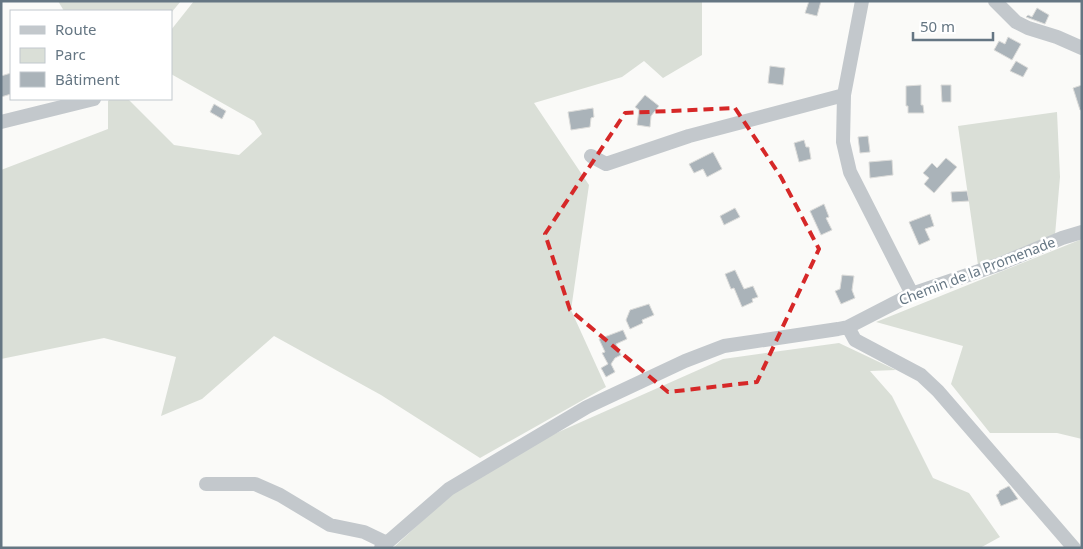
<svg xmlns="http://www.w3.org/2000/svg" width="1083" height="549" font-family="'Noto Sans',sans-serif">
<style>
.green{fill:#dadfd7}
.building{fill:#aab3b9;stroke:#dcdcda}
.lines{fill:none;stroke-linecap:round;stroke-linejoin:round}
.minor{stroke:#c3c8cc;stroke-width:14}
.marked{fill:none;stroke:#d62828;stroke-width:4;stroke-dasharray:10 6;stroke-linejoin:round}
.labels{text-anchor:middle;stroke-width:5;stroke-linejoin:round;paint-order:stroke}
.street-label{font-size:14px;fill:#657683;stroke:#fff}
</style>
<rect width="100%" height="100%" fill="#fafaf8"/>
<!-- green -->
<path class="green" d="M 58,1 L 181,1 L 171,13 L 171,11 L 64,11 Z
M 194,1 L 702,1 L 702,55 L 663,78 L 644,61 L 622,77 L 534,103 L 589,185 L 571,310 L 606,387 L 480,458 L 381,395 L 274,336 L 202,399 L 161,416 L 176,357 L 104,338 L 1,359 L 1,170 L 108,129 L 108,101 L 110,99 L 128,99 L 174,145 L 239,155 L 262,134 L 254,121 L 171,74 L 171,30 Z
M 1057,112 L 1060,177 L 1055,235 L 978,265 L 958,126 Z
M 1082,239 L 1082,439 L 1057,433 L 990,433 L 951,384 L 963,346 L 876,322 Z
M 839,343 L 896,370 L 870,371 L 892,396 L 933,478 L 969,493 L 1000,537 L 980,548 L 393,548 L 449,496 L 545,438 L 723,359 Z"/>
<!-- building -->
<path class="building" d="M 809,1 L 821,1 L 817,16 L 805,13 Z
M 1037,8 L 1049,15 L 1045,24 L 1026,17 L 1028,15 L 1032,17 Z
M 1008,37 L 1021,44 L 1012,60 L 994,50 L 999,41 L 1005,44 Z
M 1016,61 L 1028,68 L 1023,77 L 1010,71 Z
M 770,66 L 785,68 L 783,85 L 768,83 Z
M 11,73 L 11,94 L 1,97 L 1,76 Z
M 921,85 L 921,105 L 923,105 L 924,113 L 908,113 L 908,106 L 906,106 L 906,86 Z
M 941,85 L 951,85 L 951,102 L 942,102 Z
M 1082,85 L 1082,110 L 1080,110 L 1073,88 Z
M 645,95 L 659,106 L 651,116 L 650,127 L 637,125 L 639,110 L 635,107 Z
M 214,104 L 226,111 L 222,119 L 210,112 Z
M 593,108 L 594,117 L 591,118 L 590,127 L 571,130 L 568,112 Z
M 868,136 L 870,152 L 860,153 L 858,137 Z
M 804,140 L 806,147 L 809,147 L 811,159 L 799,162 L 794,143 Z
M 713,152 L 722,169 L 707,177 L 703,169 L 694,173 L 689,164 Z
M 946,158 L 957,167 L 934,193 L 924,184 L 929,178 L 923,173 L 932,163 L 937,168 Z
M 892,160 L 893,175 L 870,178 L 869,162 Z
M 967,191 L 969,201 L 952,202 L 951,192 Z
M 824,204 L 829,217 L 826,218 L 832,230 L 821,235 L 810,211 Z
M 735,208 L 740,217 L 724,225 L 720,216 Z
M 930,214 L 934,226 L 925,229 L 930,240 L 919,245 L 909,222 Z
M 735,270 L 744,289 L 753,286 L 758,297 L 752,299 L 753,302 L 742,307 L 734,288 L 731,289 L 725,274 Z
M 842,275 L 854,276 L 852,290 L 855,298 L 841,304 L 835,291 L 840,289 Z
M 649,304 L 654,315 L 642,320 L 643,323 L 630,329 L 626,320 L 630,310 Z
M 623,330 L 627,339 L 616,344 L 621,355 L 615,358 L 611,364 L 615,372 L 606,377 L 601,368 L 608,364 L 602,353 L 605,352 L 599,339 Z
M 1009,486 L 1018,499 L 1001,506 L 996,495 L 999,493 L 999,491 Z"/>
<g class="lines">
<!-- minor -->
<path class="minor" d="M 862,1 L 844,95 L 843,142 L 850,172 L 912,294
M 995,1 L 1016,22 L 1028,28 L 1057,37 L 1082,48
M 1,122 L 94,99
M 591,156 L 606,164 L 689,136 L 844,95
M 848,327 L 855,340 L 921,375 L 938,391 L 1074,548
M 206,484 L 255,484 L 280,495 L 330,525 L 364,532 L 387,543
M 381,548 L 449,489 L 587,407 L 685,361 L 724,346 L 838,329 L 848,327 L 912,294 L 1000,264 L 1062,238 L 1082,232"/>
</g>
<!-- marked area -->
<path class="marked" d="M 735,108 L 781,177 L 819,249 L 757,382 L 668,392 L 570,310 L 545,234 L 625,113 Z"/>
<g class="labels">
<!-- street labels -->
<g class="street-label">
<text transform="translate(977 271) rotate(-21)" y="5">Chemin de la Promenade</text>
</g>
</g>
<!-- border -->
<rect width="1083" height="549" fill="none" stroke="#657683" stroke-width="5"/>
<!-- legend -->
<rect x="10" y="10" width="162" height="90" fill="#ffffff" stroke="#c1c8cd"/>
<rect x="20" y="26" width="25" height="8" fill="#c3c8cc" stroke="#c1c8cd"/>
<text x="55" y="35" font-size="15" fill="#657683">Route</text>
<rect x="20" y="48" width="25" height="15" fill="#dadfd7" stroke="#c1c8cd"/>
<text x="55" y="60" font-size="15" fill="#657683">Parc</text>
<rect x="20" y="72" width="25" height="15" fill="#aab3b9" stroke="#c1c8cd"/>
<text x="55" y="85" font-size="15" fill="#657683">Bâtiment</text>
<!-- scale -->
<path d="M913 32v8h80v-8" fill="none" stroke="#657683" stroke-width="2.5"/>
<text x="920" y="32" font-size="15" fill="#657683" stroke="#ffffff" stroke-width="4" paint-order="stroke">50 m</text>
</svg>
